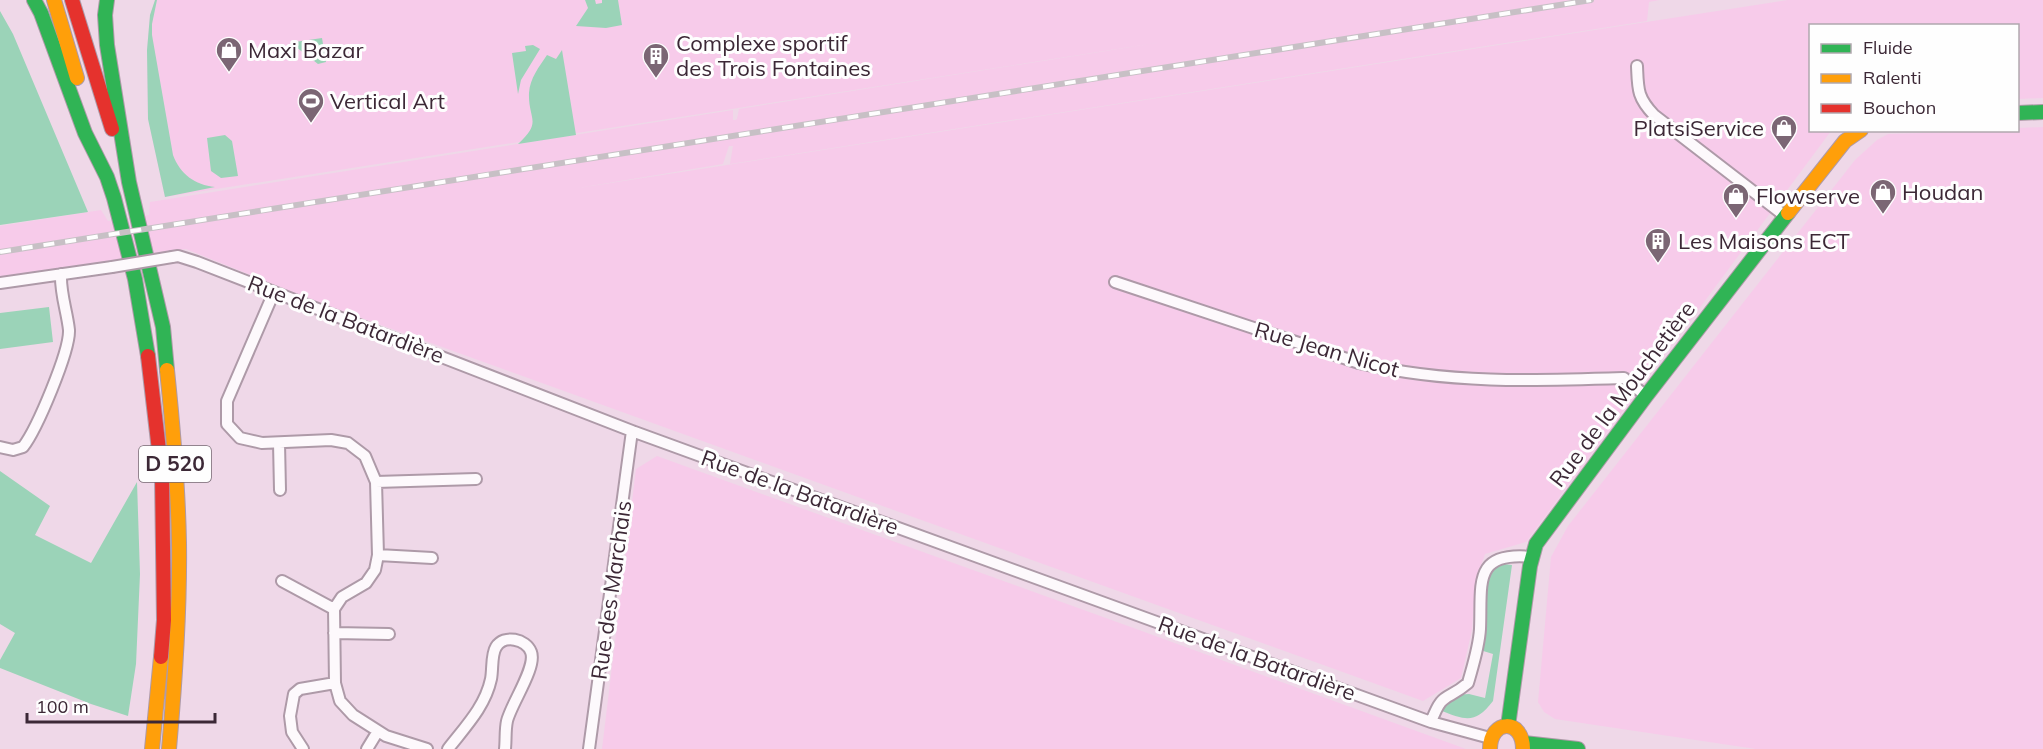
<svg xmlns="http://www.w3.org/2000/svg" width="2043" height="749" font-family="Mulish,sans-serif">
<style>
.built{fill:#f7cbea}
.green{fill:#9bd3b8}
.lines{fill:none;stroke-linecap:round;stroke-linejoin:round}
.street-casing{stroke:#ae9aa8;stroke-width:14}
.fast-casing{stroke:#ae9aa8;stroke-width:16}
.slow-casing{stroke:#ae9aa8;stroke-width:16}
.jam-casing{stroke:#ae9aa8;stroke-width:16}
.street{stroke:#fdf9fc;stroke-width:10}
.fast{stroke:#30b455;stroke-width:14}
.slow{stroke:#ff9f0a;stroke-width:14}
.jam{stroke:#e5322d;stroke-width:14}
.rail-casing{stroke:#c7c0c5;stroke-width:6}
.rail{stroke:#fefefe;stroke-width:4;stroke-dasharray:11;stroke-linecap:butt}
.street-bridge-casing{stroke:#ae9aa8;stroke-width:14;stroke-linecap:butt}
.street-bridge{stroke:#fdf9fc;stroke-width:10}
.labels{text-anchor:middle;stroke-width:6;stroke-linejoin:round;paint-order:stroke}
.shield{fill:#fefefe;stroke:#766872;stroke-width:1.5}
.shield-label{font-size:21px;font-weight:bold;fill:#3c2836}
.poi-label{font-size:22px;fill:#3c2836;stroke:#fefefe;text-anchor:start}
.street-label{font-size:22px;fill:#3c2836;stroke:#fefefe}
</style>
<rect width="100%" height="100%" fill="#efd8e8"/>
<!-- built -->
<path class="built" d="M 155,0 L 1659,0 L 1649,2 L 1647,21 L 730,164 L 733,146 L 729,146 L 723,164 L 572,189 L 1788,0 L 2043,0 L 2043,98 L 2018,99 L 2018,26 L 1810,26 L 1810,130 L 1831,131 L 1526,542 L 1485,554 L 1475,583 L 1472,630 L 1461,678 L 1423,701 L 320,303 L 186,249 L 0,279 L 0,226 L 101,210 L 108,221 L 149,215 L 150,202 L 733,110 L 733,120 L 735,120 L 737,119 L 739,109 L 1175,40 L 165,197 L 148,119 L 147,50 L 150,15 Z
M 2043,127 L 2043,749 L 1756,749 L 1555,719 L 1544,712 L 1538,702 L 1551,557 L 1568,526 L 1855,160 L 1877,140 L 1888,134 L 2018,130 L 2018,128 Z
M 657,456 L 1139,630 L 1466,749 L 602,749 L 636,469 Z"/>
<!-- green -->
<path class="green" d="M 155,0 L 157,0 L 152,24 L 152,35 L 173,155 C 180,174 195,185 215,187 L 165,197 L 148,119 L 147,50 L 150,15 Z
M 585,0 L 595,0 L 596,4 L 602,3 L 602,0 L 618,0 L 622,25 L 606,28 L 576,26 L 588,8 Z
M 0,11 L 13,34 L 88,212 L 0,225 Z
M 322,38 L 326,62 L 318,64 L 296,47 L 295,42 Z
M 533,45 L 540,49 L 521,80 L 518,94 L 512,53 L 526,51 L 525,46 Z
M 562,50 L 576,135 L 518,144 C 543,121 528,120 529,93 C 530,78 539,67 547,55 L 556,59 Z
M 225,135 L 232,141 L 238,176 L 221,178 L 211,171 L 207,138 Z
M 49,307 L 53,342 L 0,349 L 0,313 Z
M 0,471 L 50,506 L 35,535 L 91,563 L 137,482 L 140,574 L 136,664 L 128,716 L 91,704 L 0,668 L 0,660 L 15,633 L 0,624 Z
M 1504,564 L 1512,565 L 1493,701 C 1476,723 1467,721 1442,711 L 1442,707 L 1454,695 L 1469,694 L 1485,698 L 1493,654 L 1480,650 C 1482,630 1481,587 1492,572 C 1495,567 1499,566 1504,564 Z"/>
<g class="lines">
<!-- street casing -->
<g class="street-casing">
<path id="street" d="M 1637,66 C 1638,89 1637,97 1654,115 L 1785,216
M 172,257 L 178,256 L 197,262 L 632,431 L 1431,722 L 1490,738
M 1115,282 L 1359,363 C 1447,384 1534,381 1624,378 L 1646,396
M 0,283 L 112,267
M 274,292 L 227,401 L 227,424 L 240,438 L 262,443 L 331,440 L 348,443 L 365,456 L 376,482 L 378,555 L 375,570 L 366,583 L 342,597 L 334,609 L 335,683 L 340,701 L 353,715 L 386,736 L 427,749
M 279,443 L 280,490
M 0,447 L 13,450 L 23,447 C 37,429 70,351 69,330 C 67,311 60,293 61,274
M 376,482 L 476,479
M 378,555 L 432,558
M 282,581 L 334,609
M 334,633 L 389,634
M 1431,722 C 1443,690 1446,702 1468,683 C 1473,665 1479,647 1480,629 C 1482,584 1472,551 1532,557
M 303,749 L 292,732 L 290,716 L 294,694 L 300,689 L 335,683
M 367,749 L 378,731
M 448,749 C 465,727 485,707 491,679 C 493,669 491,655 496,647 C 504,634 526,639 531,652 C 537,667 511,704 507,721 C 505,730 506,740 505,749
M 589,749 L 632,431"/>
</g>
<!-- fast casing -->
<g class="fast-casing">
<path id="fast" d="M 34,0 L 41,13 L 85,133 L 107,177 L 114,198 L 135,279 L 148,356
M 107,0 L 105,15 L 107,45 L 129,182 L 163,327 L 167,370
M 2018,113 L 2043,112
M 1508,726 L 1530,566 L 1536,544 L 1646,396 L 1788,213
M 1524,743 L 1578,749"/>
</g>
<!-- slow casing -->
<g class="slow-casing">
<path id="slow" d="M 54,0 L 77,78
M 1788,213 L 1845,141 L 1861,130
M 167,370 C 173,428 178,485 179,543 C 180,612 175,681 169,749
M 152,749 L 161,657
M 1490,749 C 1490,719 1523,718 1523,749"/>
</g>
<!-- jam casing -->
<g class="jam-casing">
<path id="jam" d="M 72,0 L 112,129
M 148,356 L 162,476 L 164,620 L 161,657"/>
</g>
<!-- street -->
<use href="#street" class="street"/>
<!-- fast -->
<use href="#fast" class="fast"/>
<!-- slow -->
<use href="#slow" class="slow"/>
<!-- jam -->
<use href="#jam" class="jam"/>
<!-- rail casing -->
<g class="rail-casing">
<path id="rail" d="M 0,252 L 1591,0"/>
</g>
<!-- rail -->
<use href="#rail" class="rail"/>
<!-- street-bridge casing -->
<g class="street-bridge-casing">
<path id="street-bridge" d="M 112,267 L 172,257"/>
</g>
<!-- street-bridge -->
<use href="#street-bridge" class="street-bridge"/>
</g>
<!-- icons -->
<defs>
<g id="shop-pin" transform="scale(1.35)"><path d="M0 17L-7.5 6A9.5 9.5 0 1 1 7.5 6Z" fill="#7b6674" stroke="#fefefe"/><path d="M-5-2.5h2.3a2.7 3.5 0 0 1 5.4 0H5L5.5 6h-11ZM-1.5-2.5h3a1.5 2.3 0 0 0-3 0Z" fill="#fff"/></g>
<g id="building-pin" transform="scale(1.35)"><path d="M0 17L-7.5 6A9.5 9.5 0 1 1 7.5 6Z" fill="#7b6674" stroke="#fefefe"/><path d="M-4-6H4V6H1V3H-1V6H-4ZM-2.5-4.3h1.7v1.8h-1.7ZM.8-4.3h1.7v1.8H.8ZM-2.5-1h1.7V.8h-1.7ZM.8-1h1.7V.8H.8Z" fill="#fff"/></g>
<g id="stadium-pin" transform="scale(1.35)"><path d="M0 17L-7.5 6A9.5 9.5 0 1 1 7.5 6Z" fill="#7b6674" stroke="#fefefe"/><path d="M0-5a6.5 5 0 1 0 0 10a6.5 5 0 1 0 0-10ZM-3.5-1.8h7v3.6h-7Z" fill="#fff"/></g>
</defs>
<g fill-rule="evenodd">
<use href="#shop-pin" x="229" y="50"/>
<use href="#building-pin" x="656" y="56"/>
<use href="#stadium-pin" x="311" y="101"/>
<use href="#shop-pin" x="1784" y="128"/>
<use href="#shop-pin" x="1883" y="192"/>
<use href="#shop-pin" x="1736" y="196"/>
<use href="#building-pin" x="1658" y="241"/>
</g>
<g class="labels">
<!-- shield labels -->
<rect class="shield" x="139" y="446" width="72" height="36" rx="4.5"/>
<g class="shield-label">
<text x="175" y="471">D 520</text>
</g>
<!-- poi labels -->
<g class="poi-label">
<text x="676" y="51">Complexe sportif<tspan x="676" dy="25">des Trois Fontaines</tspan></text>
<text x="248" y="58">Maxi Bazar</text>
<text x="330" y="109">Vertical Art</text>
<text x="1764" y="136" text-anchor="end">PlatsiService</text>
<text x="1902" y="200">Houdan</text>
<text x="1756" y="204">Flowserve</text>
<text x="1678" y="249">Les Maisons ECT</text>
</g>
<!-- street labels -->
<g class="street-label">
<text transform="translate(346 319) rotate(21)" y="8">Rue de la Batardière</text>
<text transform="translate(1327 349) rotate(16)" y="8">Rue Jean Nicot</text>
<text transform="translate(1622 394) rotate(-53)" y="8">Rue de la Mouchetière</text>
<text transform="translate(800 492) rotate(20)" y="8">Rue de la Batardière</text>
<text transform="translate(611 590) rotate(-82)" y="8">Rue des Marchais</text>
<text transform="translate(1257 658) rotate(20)" y="8">Rue de la Batardière</text>
</g>
</g>
<!-- legend -->
<rect x="1809" y="24" width="210" height="108" fill="#fefefe" stroke="#b0a8ae" stroke-width="1.5"/>
<rect x="1821" y="44" width="30" height="9" fill="#30b455" stroke="#b0a8ae" stroke-width="1.5"/>
<text x="1863" y="54" font-size="18" fill="#3c2836">Fluide</text>
<rect x="1821" y="74" width="30" height="9" fill="#ff9f0a" stroke="#b0a8ae" stroke-width="1.5"/>
<text x="1863" y="84" font-size="18" fill="#3c2836">Ralenti</text>
<rect x="1821" y="104" width="30" height="9" fill="#e5322d" stroke="#b0a8ae" stroke-width="1.5"/>
<text x="1863" y="114" font-size="18" fill="#3c2836">Bouchon</text>
<!-- scale -->
<path d="M27 713v9h188v-9" fill="none" stroke="#3c2836" stroke-width="3"/>
<text x="36" y="713" font-size="18" fill="#3c2836" stroke="#fefefe" stroke-width="4.5" paint-order="stroke">100 m</text>
</svg>
